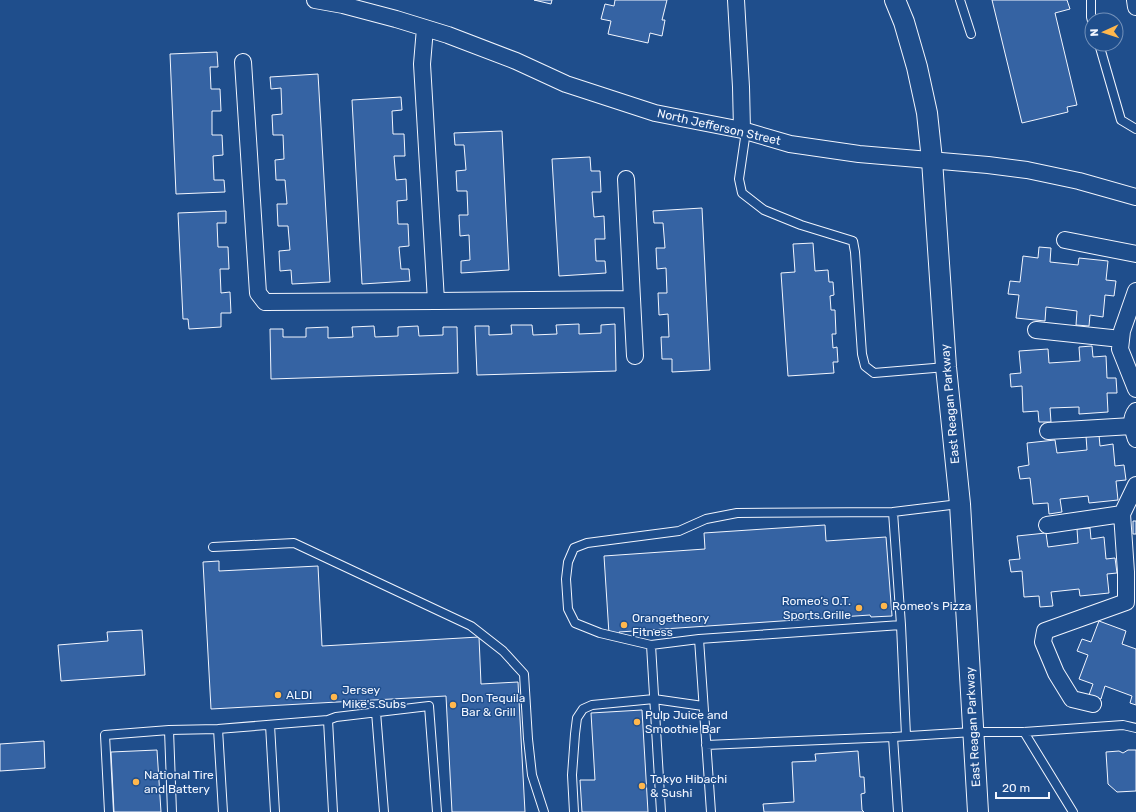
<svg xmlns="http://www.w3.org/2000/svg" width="1136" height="812" font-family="Rubik,sans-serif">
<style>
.building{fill:#3563a3;stroke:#f2f6ff}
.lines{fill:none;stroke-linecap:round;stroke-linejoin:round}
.service-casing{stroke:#f2f6ff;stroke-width:10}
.minor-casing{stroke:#f2f6ff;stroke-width:18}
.tertiary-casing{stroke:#f2f6ff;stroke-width:22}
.service{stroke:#1f4e8c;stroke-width:8}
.minor{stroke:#1f4e8c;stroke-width:16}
.tertiary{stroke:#1f4e8c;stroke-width:20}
.poi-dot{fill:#ffb74d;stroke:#1f4e8c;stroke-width:1.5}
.labels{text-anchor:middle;stroke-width:3;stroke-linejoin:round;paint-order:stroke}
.street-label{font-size:12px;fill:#f2f6ff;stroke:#1f4e8c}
.poi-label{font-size:12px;fill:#f2f6ff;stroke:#1f4e8c;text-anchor:start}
</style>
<rect width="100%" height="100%" fill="#1f4e8c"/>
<!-- building -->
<path class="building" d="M 534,0 L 552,0 L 551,4 Z
M 615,0 L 667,0 L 662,20 L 665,20 L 662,36 L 650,33 L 648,43 L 608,34 L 611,21 L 601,19 L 605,4 L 614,6 Z
M 992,0 L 1067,0 L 1070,9 L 1055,13 L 1077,105 L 1067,107 L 1068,112 L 1022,123 Z
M 217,52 L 218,67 L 210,67 L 211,89 L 220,89 L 221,111 L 212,111 L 212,135 L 222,135 L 223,155 L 213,156 L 214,180 L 224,180 L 225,192 L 176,194 L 170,54 Z
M 318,74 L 330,282 L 292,284 L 291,270 L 280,271 L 279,251 L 290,250 L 288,226 L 278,226 L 277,204 L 287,204 L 285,180 L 276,180 L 275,160 L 284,159 L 283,135 L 273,135 L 272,115 L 282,114 L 281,88 L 271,89 L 270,77 Z
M 401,97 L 402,110 L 392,111 L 393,134 L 404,134 L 405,156 L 394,156 L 396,180 L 406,179 L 407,200 L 397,201 L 398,224 L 408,224 L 409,246 L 399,247 L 401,269 L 409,269 L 410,281 L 362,284 L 352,100 Z
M 502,131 L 509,270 L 461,273 L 461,261 L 470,260 L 469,235 L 460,236 L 459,215 L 468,215 L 467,191 L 457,191 L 456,171 L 466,170 L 464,145 L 455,145 L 454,133 Z
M 590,157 L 591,171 L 600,171 L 601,192 L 592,192 L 594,217 L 604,216 L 605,239 L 595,239 L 596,261 L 605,261 L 606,273 L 559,276 L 552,159 Z
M 702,208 L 710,370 L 672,372 L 672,359 L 662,359 L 661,337 L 669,337 L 668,314 L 659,315 L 658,293 L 667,293 L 666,268 L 657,269 L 656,248 L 665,248 L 663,223 L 654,223 L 653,211 Z
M 226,211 L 226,223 L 217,223 L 218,247 L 228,247 L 229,269 L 220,269 L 221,293 L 230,292 L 231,313 L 221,313 L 221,327 L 189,329 L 188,319 L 183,319 L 178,213 Z
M 813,243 L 815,271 L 828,270 L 829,282 L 833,282 L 834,295 L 830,296 L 831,310 L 835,310 L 836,334 L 832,334 L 833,348 L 837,347 L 838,362 L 833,362 L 834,373 L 788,376 L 781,273 L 795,272 L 793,244 Z
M 1039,247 L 1051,248 L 1050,262 L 1078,265 L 1079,258 L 1108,261 L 1106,280 L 1116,281 L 1114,296 L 1105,295 L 1103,317 L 1090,315 L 1089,326 L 1076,325 L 1077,311 L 1046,307 L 1045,321 L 1016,318 L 1019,295 L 1008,294 L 1010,281 L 1020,282 L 1023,256 L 1038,258 Z
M 579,324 L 579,334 L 601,333 L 601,325 L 615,324 L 616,371 L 477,375 L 475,326 L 489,326 L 489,335 L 512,334 L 511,325 L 532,325 L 533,335 L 557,334 L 556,325 Z
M 374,326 L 375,337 L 398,336 L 398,327 L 418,326 L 419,336 L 443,335 L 443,327 L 457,327 L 458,373 L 271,379 L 270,329 L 283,329 L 283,337 L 306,337 L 306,328 L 328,327 L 328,338 L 353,337 L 352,327 Z
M 1092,346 L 1093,357 L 1106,356 L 1107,378 L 1116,378 L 1117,393 L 1107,393 L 1108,412 L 1079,414 L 1079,407 L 1050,408 L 1051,422 L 1039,422 L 1038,411 L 1023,412 L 1022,386 L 1011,387 L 1010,374 L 1021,373 L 1019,351 L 1048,349 L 1049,363 L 1080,361 L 1079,347 Z
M 1099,435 L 1100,446 L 1113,444 L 1115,466 L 1124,465 L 1126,480 L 1116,481 L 1118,500 L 1089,503 L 1088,496 L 1060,499 L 1062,512 L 1049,514 L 1048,503 L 1033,504 L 1030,478 L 1020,479 L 1018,467 L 1029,465 L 1027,443 L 1055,440 L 1057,453 L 1087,450 L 1086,436 Z
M 1133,521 L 1136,521 L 1136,534 L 1133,534 Z
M 825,525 L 826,541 L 886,537 L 892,616 L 871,617 L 870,615 L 619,632 L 620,634 L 609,634 L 604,556 L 705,549 L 704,533 Z
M 1090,528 L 1091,539 L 1104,537 L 1106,559 L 1115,558 L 1117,573 L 1107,574 L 1109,593 L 1080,596 L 1079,589 L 1051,592 L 1053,606 L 1040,607 L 1039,596 L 1024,597 L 1022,571 L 1011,572 L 1009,560 L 1020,559 L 1017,536 L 1046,533 L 1048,547 L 1078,543 L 1077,529 Z
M 219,561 L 219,571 L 318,566 L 322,646 L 479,637 L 481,684 L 518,682 L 525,812 L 452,812 L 446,696 L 211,709 L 203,562 Z
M 1099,621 L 1126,631 L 1122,644 L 1136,649 L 1136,705 L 1130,703 L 1132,696 L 1105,686 L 1101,699 L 1089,695 L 1093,684 L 1079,679 L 1088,655 L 1077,651 L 1082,639 L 1091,642 Z
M 142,630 L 145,675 L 61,681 L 58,645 L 108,641 L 107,632 Z
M 642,710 L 648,812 L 582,812 L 580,780 L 595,780 L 591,713 Z
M 44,741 L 45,768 L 0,771 L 0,744 Z
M 157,750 L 161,812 L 114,812 L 111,752 Z
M 1128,750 L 1136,750 L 1136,791 L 1117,792 L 1108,784 L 1106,752 L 1119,751 L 1123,753 Z
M 858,751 L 860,777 L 864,777 L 865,793 L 861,794 L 862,810 L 864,812 L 764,812 L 763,804 L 794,802 L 792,762 L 816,761 L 815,754 Z"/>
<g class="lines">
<!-- service casing -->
<g class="service-casing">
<path id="service" d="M 960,0 L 971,34
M 1091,0 L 1091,17 L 1092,21
M 1099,44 L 1121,120 L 1136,129
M 746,131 L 739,179 L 742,193 L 764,210 L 801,225 L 853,241 L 855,252 L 862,354 L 865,366 L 874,373 L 946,367
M 213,547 L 294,543 L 471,626 L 503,651 L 524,674 L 528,739 L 532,775 L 544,812
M 699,639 L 711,812
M 651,645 L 699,639 L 901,625
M 376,712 L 384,812
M 328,720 L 333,812
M 270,725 L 275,812
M 218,729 L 223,812
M 169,730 L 172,812
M 1024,732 L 1073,812
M 906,736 L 901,625 L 893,512 L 959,504
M 706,745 L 893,737
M 109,812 L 105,735 L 169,730 L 218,729 L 328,720 L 336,717 L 429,706 L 437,812
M 574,812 L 572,775 L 575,734 L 577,718 L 583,709 L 592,705 L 654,699 L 703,706
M 661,812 L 651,645 L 600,633 L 575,623 L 568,609 L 566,579 L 568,562 L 574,548 L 587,543 L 679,531 L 706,519 L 737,513 L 893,512
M 898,812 L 893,737 L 973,732 L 1024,732 L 1123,725 L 1136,728"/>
</g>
<!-- minor casing -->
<g class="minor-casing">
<path id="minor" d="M 315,0 L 343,5 L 396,19 L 448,35 L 516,61 L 566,84 L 655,113 L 742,130 L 790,144 L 859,154 L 988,165 L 1027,170 L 1079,181 L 1136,197
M 736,0 L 741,87 L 742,130
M 1135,0 L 1136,7
M 243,62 L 258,293 L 265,302 L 436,301 L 422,64 L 425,28
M 1065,240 L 1136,254
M 1136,291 L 1122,331 L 1120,349 L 1136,389
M 632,299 L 635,356
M 436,301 L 632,299 L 626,179
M 1036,330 L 1121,339
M 1136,411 C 1129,420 1133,430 1136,439
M 1048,431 L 1132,426
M 1047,525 L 1122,514
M 1093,704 L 1072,699 L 1056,673 L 1043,642 L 1045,631 L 1126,602 L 1126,572 L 1122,514 L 1136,485"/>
</g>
<!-- tertiary casing -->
<g class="tertiary-casing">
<path id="tertiary" d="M 895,0 L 904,22 L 917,67 L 927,113 L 932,160 L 946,367 L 960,504 L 978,812"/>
</g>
<!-- service -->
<use href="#service" class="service"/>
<!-- minor -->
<use href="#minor" class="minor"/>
<!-- tertiary -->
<use href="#tertiary" class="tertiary"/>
</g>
<!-- markers -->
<g class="poi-dot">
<circle cx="884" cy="606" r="4"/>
<circle cx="859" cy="608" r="4"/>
<circle cx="624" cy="625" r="4"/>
<circle cx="278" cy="695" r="4"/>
<circle cx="334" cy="697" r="4"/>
<circle cx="453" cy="705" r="4"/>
<circle cx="637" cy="722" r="4"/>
<circle cx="136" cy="782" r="4"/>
<circle cx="642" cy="786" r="4"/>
</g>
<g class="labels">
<!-- street labels -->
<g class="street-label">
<text transform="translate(719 127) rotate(13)" y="4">North Jefferson Street</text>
<text transform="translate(950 404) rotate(-95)" y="4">East Reagan Parkway</text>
<text transform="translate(973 727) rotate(-93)" y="4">East Reagan Parkway</text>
</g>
<!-- poi labels -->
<g class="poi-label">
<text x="851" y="605" text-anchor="end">Romeo’s O.T.<tspan x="851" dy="14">Sports Grille</tspan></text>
<text x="892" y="610">Romeo's Pizza</text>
<text x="632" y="622">Orangetheory<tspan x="632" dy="14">Fitness</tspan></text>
<text x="342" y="694">Jersey<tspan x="342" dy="14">Mike's Subs</tspan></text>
<text x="286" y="699">ALDI</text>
<text x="461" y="702">Don Tequila<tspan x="461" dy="14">Bar &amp; Grill</tspan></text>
<text x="645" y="719">Pulp Juice and<tspan x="645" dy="14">Smoothie Bar</tspan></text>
<text x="144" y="779">National Tire<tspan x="144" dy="14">and Battery</tspan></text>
<text x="650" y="783">Tokyo Hibachi<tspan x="650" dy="14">&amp; Sushi</tspan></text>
</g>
</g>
<!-- north arrow -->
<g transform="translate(1104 32) rotate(267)"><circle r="19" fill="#1f4e8c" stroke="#7391ba"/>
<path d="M0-3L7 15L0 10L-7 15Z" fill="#ffb74d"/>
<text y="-6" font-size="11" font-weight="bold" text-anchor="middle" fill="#f2f6ff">N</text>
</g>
<!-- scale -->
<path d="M996 792v6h53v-6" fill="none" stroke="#f2f6ff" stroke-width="2"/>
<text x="1002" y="792" font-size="12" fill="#f2f6ff" stroke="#1f4e8c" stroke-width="3" paint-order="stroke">20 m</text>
</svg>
